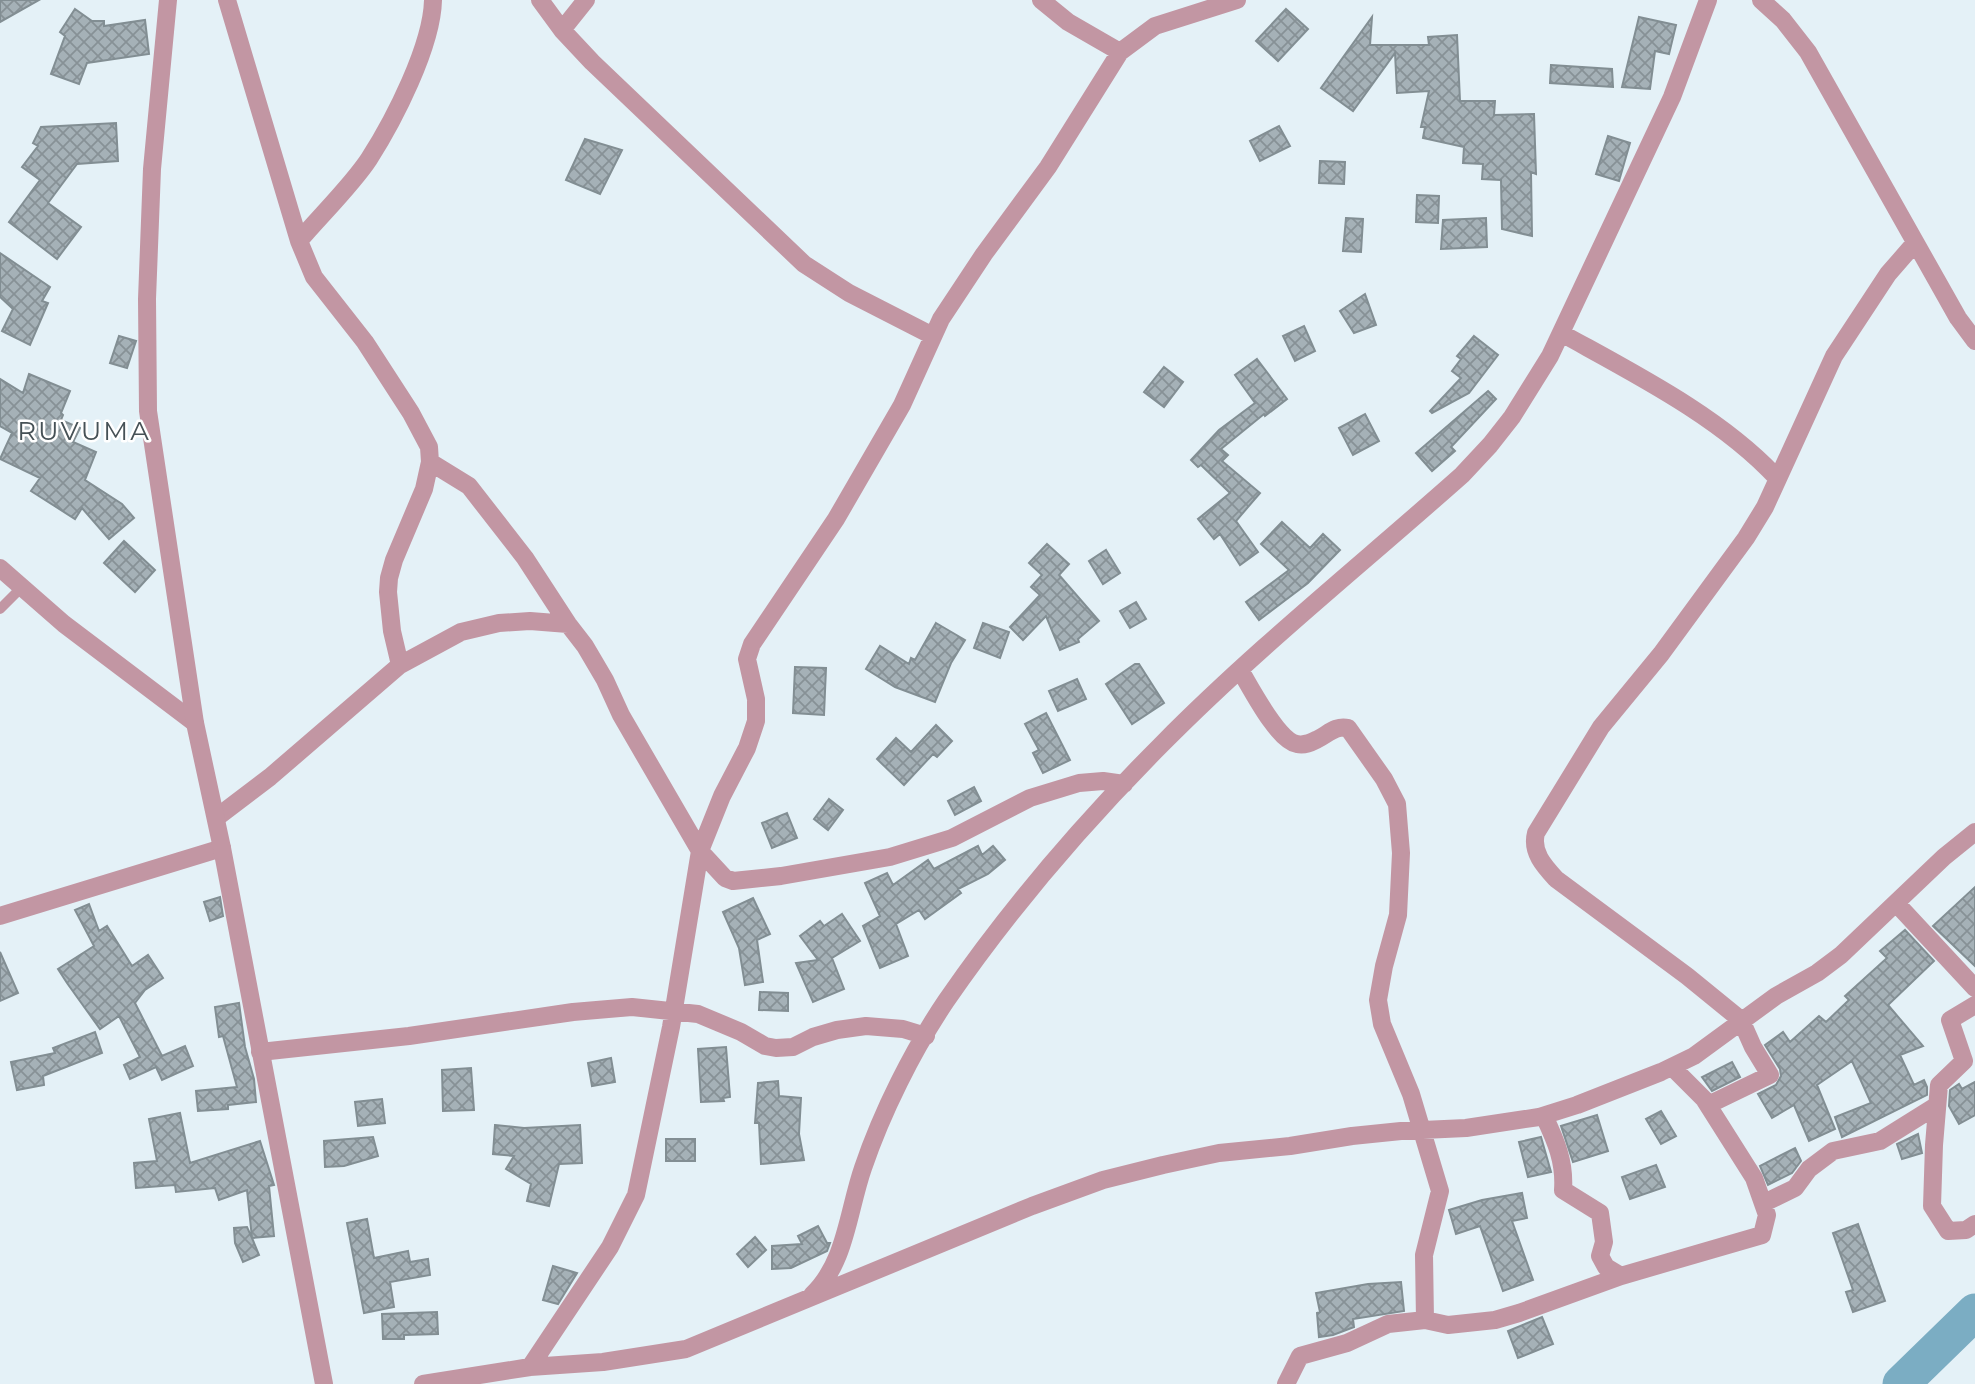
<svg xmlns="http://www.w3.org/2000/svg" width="1975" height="1384" font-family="Montserrat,sans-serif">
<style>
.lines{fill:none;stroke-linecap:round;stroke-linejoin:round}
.river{stroke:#7badc3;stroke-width:37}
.building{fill:url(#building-cross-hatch);stroke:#828e93;stroke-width:2}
.service{stroke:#c296a3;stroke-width:10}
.minor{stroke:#c296a3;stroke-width:18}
.tertiary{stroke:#c296a3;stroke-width:18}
.labels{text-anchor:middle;stroke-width:5;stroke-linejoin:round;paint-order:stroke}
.quarter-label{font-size:26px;letter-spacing:2px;fill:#465156;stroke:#fff}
</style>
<defs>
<pattern id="building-cross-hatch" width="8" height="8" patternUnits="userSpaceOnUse" patternTransform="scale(1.75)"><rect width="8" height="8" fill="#a5b1b7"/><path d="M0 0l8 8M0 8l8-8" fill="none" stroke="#879196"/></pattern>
</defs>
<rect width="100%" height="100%" fill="#e4f1f7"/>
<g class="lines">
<!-- river -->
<path class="river" d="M 1901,1384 L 1975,1312"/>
</g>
<!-- building -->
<path class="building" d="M 0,0 L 39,0 L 0,22 Z
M 75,9 L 92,21 L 104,21 L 104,26 L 145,20 L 149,54 L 87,63 L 79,84 L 51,74 L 65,36 L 60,32 Z
M 1286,9 L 1308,29 L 1278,61 L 1256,41 Z
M 1372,17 L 1370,45 L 1429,45 L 1428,37 L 1457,35 L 1460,101 L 1495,101 L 1494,115 L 1534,114 L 1536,174 L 1531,172 L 1532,236 L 1502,229 L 1501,180 L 1482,179 L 1483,164 L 1463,163 L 1464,147 L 1423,138 L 1425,127 L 1421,127 L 1429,91 L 1397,93 L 1395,53 L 1353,111 L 1321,88 Z
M 1639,17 L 1676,25 L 1669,54 L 1655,51 L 1650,89 L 1622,87 Z
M 1551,65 L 1612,69 L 1613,87 L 1550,83 Z
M 116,123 L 118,161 L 77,164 L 48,203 L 81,227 L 57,259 L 9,222 L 40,180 L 22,167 L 38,146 L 33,143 L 41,127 Z
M 1279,126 L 1290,146 L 1260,161 L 1250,141 Z
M 1608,136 L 1630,143 L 1619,181 L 1596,174 Z
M 585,139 L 622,150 L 600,194 L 566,180 Z
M 1320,161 L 1345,162 L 1344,184 L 1319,183 Z
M 1417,195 L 1439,196 L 1438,223 L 1416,222 Z
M 1346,218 L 1363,219 L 1361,252 L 1343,251 Z
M 1486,218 L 1487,247 L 1441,249 L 1443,220 Z
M 0,253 L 50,287 L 42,301 L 48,303 L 30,345 L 2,331 L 13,309 L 0,297 Z
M 1365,294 L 1376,325 L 1354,333 L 1340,311 Z
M 1304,326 L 1315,351 L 1295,361 L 1283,336 Z
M 119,336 L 136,341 L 127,368 L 110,363 Z
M 1474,336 L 1498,355 L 1469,393 L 1432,413 L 1430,411 L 1461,378 L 1452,371 L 1461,359 L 1457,356 Z
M 1257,359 L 1287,399 L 1265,416 L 1264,414 L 1221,449 L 1228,455 L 1222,461 L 1260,493 L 1236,521 L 1258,552 L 1240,565 L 1220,534 L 1214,539 L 1198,519 L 1230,493 L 1201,465 L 1198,467 L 1191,460 L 1219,430 L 1255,403 L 1235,375 Z
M 1164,367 L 1183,382 L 1164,407 L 1144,392 Z
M 29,374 L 70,391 L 61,413 L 63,415 L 61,420 L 80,428 L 73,442 L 96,452 L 85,480 L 122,504 L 134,518 L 109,539 L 82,508 L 75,519 L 31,491 L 40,478 L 0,459 L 12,433 L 0,426 L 0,379 L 23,393 Z
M 1488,391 L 1496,399 L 1451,447 L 1455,451 L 1432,471 L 1416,453 Z
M 1365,414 L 1379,441 L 1353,455 L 1339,428 Z
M 1282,522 L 1310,548 L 1323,534 L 1340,550 L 1308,583 L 1259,620 L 1246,602 L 1289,570 L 1261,544 Z
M 124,541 L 155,570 L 135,592 L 104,563 Z
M 1047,544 L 1069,564 L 1059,575 L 1099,621 L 1078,639 L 1079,642 L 1060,650 L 1046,616 L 1023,640 L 1010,627 L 1040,595 L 1031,587 L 1042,575 L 1029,563 Z
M 1106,550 L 1120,573 L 1103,584 L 1089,561 Z
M 1136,602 L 1146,619 L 1130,628 L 1120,611 Z
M 936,623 L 965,640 L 951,663 L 935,702 L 895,687 L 866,669 L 880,646 L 909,664 L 911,658 L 915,660 Z
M 983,623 L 1009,632 L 1000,658 L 974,648 Z
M 1135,664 L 1139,664 L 1164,703 L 1132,724 L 1106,684 Z
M 795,667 L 826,668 L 824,715 L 793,713 Z
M 1077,679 L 1086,699 L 1058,711 L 1049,691 Z
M 1046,713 L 1070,760 L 1043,773 L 1033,753 L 1039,750 L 1025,724 Z
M 936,725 L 952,741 L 937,757 L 933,754 L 904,785 L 877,759 L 896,738 L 911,752 Z
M 974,787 L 981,801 L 955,815 L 948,801 Z
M 829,799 L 843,810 L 828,830 L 814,819 Z
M 787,813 L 797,838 L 772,848 L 762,823 Z
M 978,846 L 982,855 L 993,846 L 1005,860 L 988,874 L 958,889 L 961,893 L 925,919 L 919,910 L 896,924 L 908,956 L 880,968 L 863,926 L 880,916 L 865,883 L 887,873 L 893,885 L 928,860 L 934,869 Z
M 1975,887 L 1975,966 L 1933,926 Z
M 220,897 L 223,916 L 210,921 L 204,902 Z
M 753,898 L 770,934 L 757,940 L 763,982 L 745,985 L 739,948 L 723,912 Z
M 89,904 L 99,931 L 107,926 L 132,966 L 148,955 L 163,978 L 145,990 L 135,1003 L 162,1056 L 185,1046 L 193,1066 L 162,1080 L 156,1067 L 130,1079 L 124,1065 L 140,1057 L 119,1016 L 100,1029 L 67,983 L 58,969 L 94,946 L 75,910 Z
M 842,914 L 860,941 L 832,958 L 844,989 L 813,1002 L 796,963 L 818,960 L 800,936 L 820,921 L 824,926 Z
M 1905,930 L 1934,961 L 1888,1005 L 1923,1046 L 1900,1055 L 1914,1085 L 1924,1080 L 1927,1087 L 1927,1095 L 1842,1137 L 1835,1117 L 1871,1103 L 1852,1061 L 1817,1085 L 1835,1129 L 1809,1141 L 1794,1105 L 1772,1118 L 1758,1094 L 1776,1085 L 1781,1076 L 1780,1069 L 1765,1045 L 1783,1032 L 1790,1042 L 1819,1016 L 1826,1022 L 1849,1000 L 1845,996 L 1887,958 L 1880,951 Z
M 0,952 L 18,993 L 0,1001 Z
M 760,992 L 788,993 L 788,1011 L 759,1010 Z
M 239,1003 L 245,1047 L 254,1079 L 256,1102 L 228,1105 L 228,1109 L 198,1111 L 196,1091 L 237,1087 L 223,1036 L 219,1037 L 215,1007 Z
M 95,1032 L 102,1053 L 43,1076 L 44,1085 L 17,1090 L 11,1062 L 55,1053 L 53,1048 Z
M 726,1047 L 730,1097 L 723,1098 L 724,1101 L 701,1102 L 698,1049 Z
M 611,1058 L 615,1082 L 592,1086 L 588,1063 Z
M 1732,1062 L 1740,1077 L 1712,1091 L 1702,1077 Z
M 471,1068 L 474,1110 L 443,1111 L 442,1070 Z
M 778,1081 L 779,1096 L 801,1098 L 799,1134 L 804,1160 L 761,1164 L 759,1123 L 755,1123 L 758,1083 Z
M 1975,1082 L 1975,1115 L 1959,1124 L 1949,1106 L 1950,1090 L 1959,1084 L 1962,1089 Z
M 382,1099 L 385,1123 L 358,1126 L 355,1102 Z
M 1661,1111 L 1676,1136 L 1661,1144 L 1646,1119 Z
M 180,1113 L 190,1163 L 260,1141 L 274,1185 L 269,1186 L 274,1236 L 252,1238 L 259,1255 L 243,1262 L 235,1243 L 234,1228 L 247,1227 L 252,1238 L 247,1190 L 219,1200 L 215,1188 L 176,1192 L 175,1185 L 136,1188 L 134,1163 L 157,1161 L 149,1119 Z
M 1597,1115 L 1608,1151 L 1573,1162 L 1561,1126 Z
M 495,1125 L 524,1128 L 580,1125 L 582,1163 L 559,1164 L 549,1206 L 527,1201 L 531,1184 L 506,1169 L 514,1156 L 493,1154 Z
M 1918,1134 L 1922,1153 L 1902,1159 L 1897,1144 Z
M 373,1137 L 378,1156 L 344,1166 L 325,1167 L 324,1141 Z
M 1541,1137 L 1551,1172 L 1528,1177 L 1519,1142 Z
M 666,1139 L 695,1139 L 695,1161 L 666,1161 Z
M 1795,1148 L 1801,1161 L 1792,1173 L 1768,1185 L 1760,1166 Z
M 1656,1165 L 1665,1187 L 1630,1199 L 1622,1177 Z
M 1522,1193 L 1527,1218 L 1512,1221 L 1533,1280 L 1503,1291 L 1480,1226 L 1456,1234 L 1449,1210 L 1482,1200 Z
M 367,1219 L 374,1258 L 408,1251 L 410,1262 L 428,1259 L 430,1275 L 390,1282 L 394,1307 L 364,1313 L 347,1223 Z
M 1858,1224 L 1885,1301 L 1853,1312 L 1846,1292 L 1853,1290 L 1833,1233 Z
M 818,1226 L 827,1243 L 830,1243 L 827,1251 L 791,1268 L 772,1269 L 772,1246 L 802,1244 L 798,1236 Z
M 755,1237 L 766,1250 L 748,1267 L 737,1254 Z
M 553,1266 L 577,1273 L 558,1304 L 543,1300 Z
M 1401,1282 L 1404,1311 L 1353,1319 L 1354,1327 L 1333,1335 L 1319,1337 L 1317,1313 L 1320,1312 L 1316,1293 L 1368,1284 Z
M 437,1312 L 438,1334 L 404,1335 L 404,1339 L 383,1339 L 382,1314 Z
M 1542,1317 L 1553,1344 L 1518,1358 L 1508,1331 Z"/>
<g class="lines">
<!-- service -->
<path class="service" d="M 0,609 L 22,587"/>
<!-- minor -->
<path class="minor" d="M 227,0 L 299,241 L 314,277 L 365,342 L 411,413 L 429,447 L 430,462 L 424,489 L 394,560 L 389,578 L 388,592 L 392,631 L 400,665
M 540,0 L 562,30 L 592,62 L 804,264 L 849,293 L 933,336
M 1041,0 L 1068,22 L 1120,52
M 1761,0 L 1783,20 L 1808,52 L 1958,318 L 1975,341
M 562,30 L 586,0
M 299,241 C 320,216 352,185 369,159 C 394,120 432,46 433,0
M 1561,333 C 1633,373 1721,417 1777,478
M 430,462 L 469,486 L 525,558 L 568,624 L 585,646 L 605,680 L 621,715 L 700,851 L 725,878 L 733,881 L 781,876 L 890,857 L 952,838 L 1030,798 L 1079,783 L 1103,781 L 1124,784
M 0,568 L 64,624 L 195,723
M 1240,670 C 1251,688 1277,740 1297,744 C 1305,746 1312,742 1318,739 C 1328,734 1336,725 1348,728 L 1384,779 L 1397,804 L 1401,853 L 1398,915 L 1384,966 L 1378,1000 L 1382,1024 L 1411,1094 L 1440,1191 L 1424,1255 L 1425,1320
M 216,818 L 270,777 L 400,665 L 461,632 L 499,623 L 530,621 L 568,624
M 1896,903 L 1975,988
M 0,916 L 222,848
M 1975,1005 L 1950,1020 L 1964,1061 L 1939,1085 L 1934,1145 L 1932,1206 L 1948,1231 L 1966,1230 L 1975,1224
M 260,1052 L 409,1036 L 573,1012 L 632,1007 L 698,1014 L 741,1032 L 765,1046 L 776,1048 L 793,1047 L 813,1037 L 837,1030 L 866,1026 L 903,1029 L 926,1036
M 1708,1105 L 1770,1075 L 1753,1047 L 1741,1020 L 1687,976 L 1556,879 C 1544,866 1531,852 1536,833 L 1601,727 L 1661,654 L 1746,538 L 1765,507 L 1834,356 L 1888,274 L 1915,243
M 1544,1116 C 1556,1141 1565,1162 1563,1190 L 1600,1213 L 1604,1242 L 1600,1256 L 1606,1267 L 1621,1276
M 1764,1203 L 1795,1188 L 1809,1169 L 1833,1151 L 1880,1141 L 1936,1106
M 812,1295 C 846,1263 848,1211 863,1168 C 882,1112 913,1050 946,1001 C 1008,911 1086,820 1163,743 C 1257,648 1362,564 1462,475 L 1490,445 L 1512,417 L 1550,356 L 1672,97 L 1708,0
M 530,1367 L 610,1247 L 636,1195 L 671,1027 L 700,851 L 722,796 L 747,748 L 756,721 L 756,699 L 747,659 L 752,644 L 836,519 L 902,405 L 941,319 L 984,254 L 1048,167 L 1120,52 L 1155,26 L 1237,0
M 423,1384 L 530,1367 L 603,1362 L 686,1349 L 1032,1206 L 1103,1180 L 1163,1165 L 1219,1153 L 1290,1146 L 1352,1136 L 1401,1131 L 1466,1128 L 1539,1117 L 1577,1105 L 1661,1072 L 1694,1056 L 1776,996 L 1817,973 L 1841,955 L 1944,857 L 1975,832
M 1286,1384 L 1300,1356 L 1347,1343 L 1388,1324 L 1425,1320 L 1448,1325 L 1495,1320 L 1519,1313 L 1621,1276 L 1762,1235 L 1767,1215 L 1754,1178 L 1704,1099 L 1672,1067"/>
<!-- tertiary -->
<path class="tertiary" d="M 168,0 L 152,169 L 147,299 L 148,411 L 195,723 L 222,848 L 324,1384"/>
</g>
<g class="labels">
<!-- quarter labels -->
<g class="quarter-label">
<text x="84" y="440">RUVUMA</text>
</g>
</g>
</svg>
